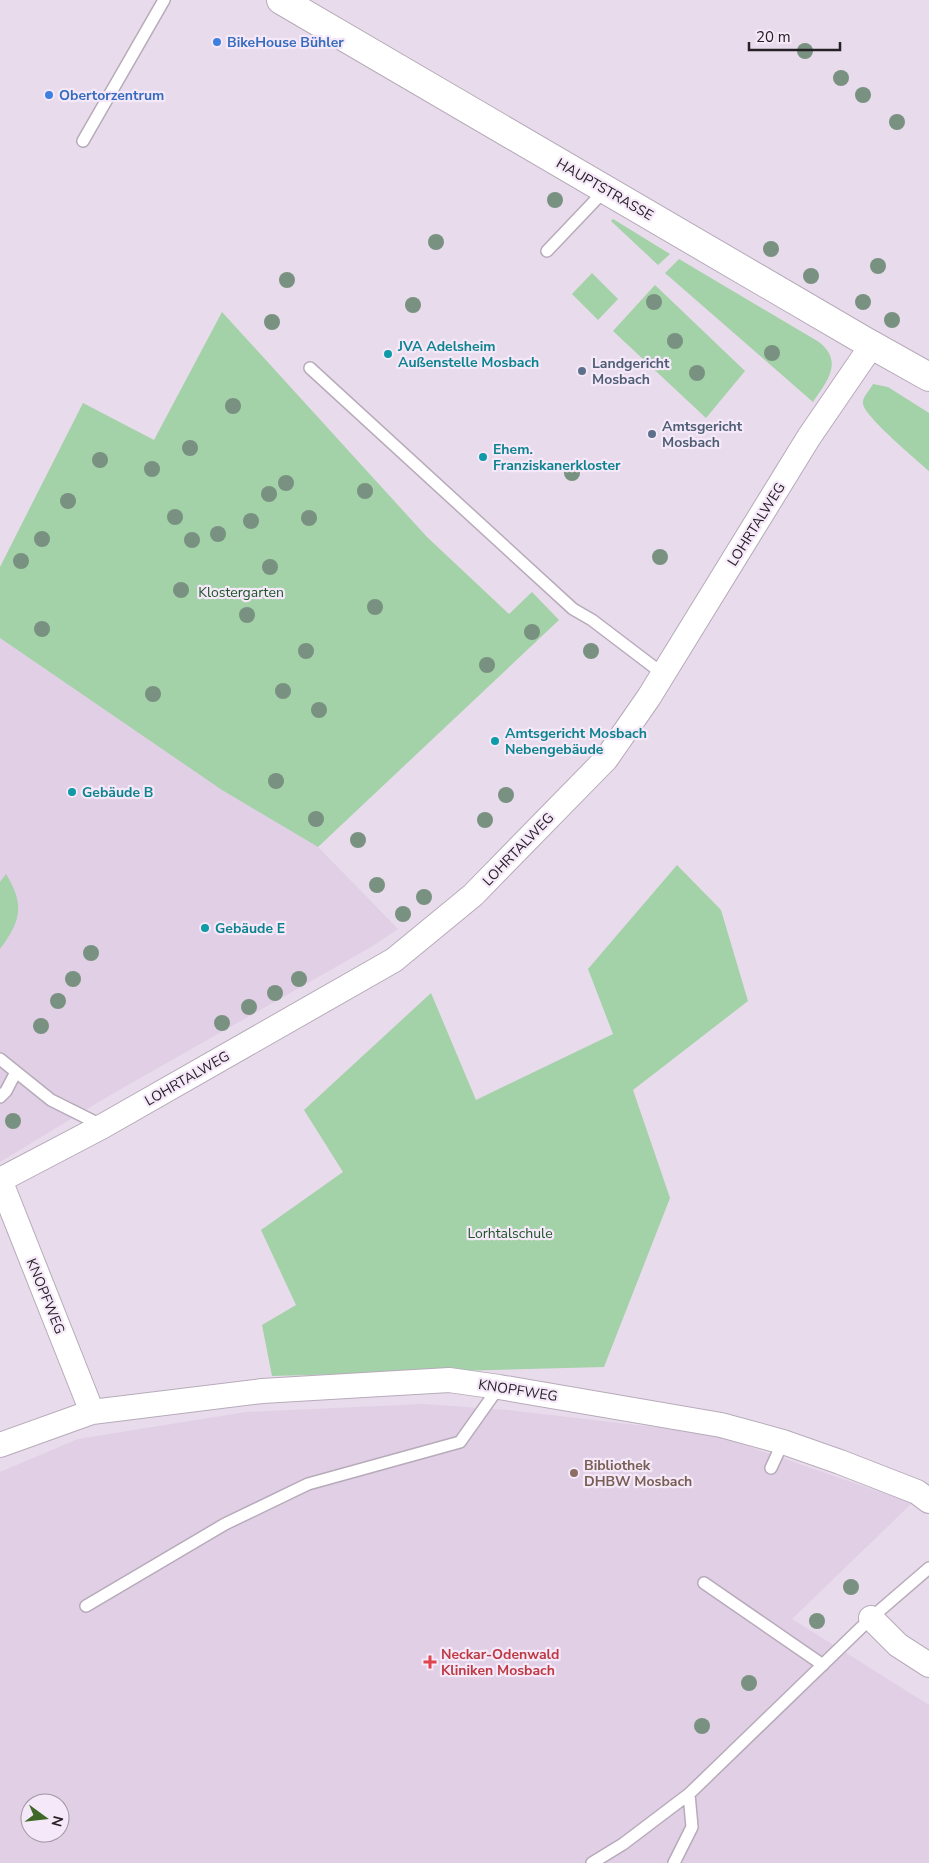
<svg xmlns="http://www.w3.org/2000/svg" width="929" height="1863" font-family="'Nunito Sans',sans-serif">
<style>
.built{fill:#e0cfe5;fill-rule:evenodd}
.green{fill:#a3d1a8}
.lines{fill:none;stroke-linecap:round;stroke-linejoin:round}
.lane-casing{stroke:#b7abba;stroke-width:14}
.street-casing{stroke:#b7abba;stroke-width:26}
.secondary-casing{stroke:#b7abba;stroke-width:30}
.lane{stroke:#fff;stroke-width:11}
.street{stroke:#fff;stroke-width:24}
.secondary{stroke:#fff;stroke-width:28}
.tree{fill:#799180}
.shop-dot{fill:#3f7fe0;stroke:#f5e8f8;stroke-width:2}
.culture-dot{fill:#0f9aa8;stroke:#f5e8f8;stroke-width:2}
.service-dot{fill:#5c6f8a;stroke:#f5e8f8;stroke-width:2}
.education-dot{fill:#8d6e63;stroke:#f5e8f8;stroke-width:2}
.health-dot{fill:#e0444e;stroke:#f5e8f8;stroke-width:2}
.labels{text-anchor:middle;stroke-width:4.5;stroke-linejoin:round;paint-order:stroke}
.shop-label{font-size:14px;font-weight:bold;fill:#366cbe;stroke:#f5e8f8;text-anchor:start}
.street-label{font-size:14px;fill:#262127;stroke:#f5e8f8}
.culture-label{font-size:14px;font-weight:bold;fill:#0d838f;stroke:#f5e8f8;text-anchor:start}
.service-label{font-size:14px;font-weight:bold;fill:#4e5e75;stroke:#f5e8f8;text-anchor:start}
.park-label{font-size:14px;fill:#1e5529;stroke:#f5e8f8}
.education-label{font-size:14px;font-weight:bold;fill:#785e54;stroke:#f5e8f8;text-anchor:start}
.health-label{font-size:14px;font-weight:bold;fill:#be3a42;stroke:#f5e8f8;text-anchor:start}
</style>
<rect width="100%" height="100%" fill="#e8dbeb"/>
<!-- built -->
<path class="built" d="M 0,638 L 222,790 L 318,847 L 398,929 L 371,947 L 112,1094 L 0,1162 Z
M 423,1404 L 508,1410 L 713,1434 L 912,1503 L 792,1619 L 929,1705 L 929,1863 L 0,1863 L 0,1472 L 78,1439 L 246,1412 ZM 30,1803 L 60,1803 L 60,1833 L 30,1833 Z"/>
<!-- green -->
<path class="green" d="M 613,219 L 670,254 L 658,265 L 611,221 Z
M 679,259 L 819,342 C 844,362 827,381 813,402 L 665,273 Z
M 592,273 L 618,299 L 598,320 L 572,294 Z
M 655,285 L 745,371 L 706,418 L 613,331 Z
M 222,312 L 427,537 L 509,614 L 532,592 L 559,620 L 318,847 L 222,790 L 0,638 L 0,567 L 83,403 L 154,440 Z
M 873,384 L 888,387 L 929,413 L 929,471 C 917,460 866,418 863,404 C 862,397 870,390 873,384 Z
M 677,865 L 721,910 L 748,1001 L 633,1090 L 670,1198 L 604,1367 L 272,1376 L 262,1325 L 296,1305 L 261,1230 L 343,1172 L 304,1110 L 431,993 L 476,1100 L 613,1034 L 588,969 Z
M 6,874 C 25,905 21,921 0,949 L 0,882 Z"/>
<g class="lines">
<!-- lane casing -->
<g class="lane-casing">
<path id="lane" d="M 83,141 L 164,0
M 547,251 L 606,189
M 310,368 L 573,609 L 592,620 L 663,674
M 0,1059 L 51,1100 L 103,1126
M 0,1097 L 6,1091 L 16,1072
M 771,1468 L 783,1442
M 704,1583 L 823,1665
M 86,1606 L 225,1524 L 308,1484 L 460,1442 L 499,1387
M 592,1863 L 623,1844 L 689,1794 L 871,1618 L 929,1568
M 674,1863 L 692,1827 L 689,1794"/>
</g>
<!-- street casing -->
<g class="street-casing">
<path id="street" d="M 0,1180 L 103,1126 L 394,960 L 473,895 L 606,759 L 649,697 L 809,437 L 872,345
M 0,1180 L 92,1412
M 0,1445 L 92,1412 L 262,1391 L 449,1380 L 499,1387 L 721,1425 L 783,1442 L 840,1462 L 917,1492 L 929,1501
M 871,1618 L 898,1645 L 929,1665"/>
</g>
<!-- secondary casing -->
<g class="secondary-casing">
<path id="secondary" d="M 281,0 L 863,340 L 929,377"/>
</g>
<!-- lane -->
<use href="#lane" class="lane"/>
<!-- street -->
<use href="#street" class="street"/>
<!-- secondary -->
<use href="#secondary" class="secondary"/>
</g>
<!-- trees -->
<g class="tree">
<circle cx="805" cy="51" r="8"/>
<circle cx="841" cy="78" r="8"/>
<circle cx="863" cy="95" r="8"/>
<circle cx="897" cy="122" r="8"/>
<circle cx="555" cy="200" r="8"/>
<circle cx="436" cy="242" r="8"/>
<circle cx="771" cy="249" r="8"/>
<circle cx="878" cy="266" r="8"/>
<circle cx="811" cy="276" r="8"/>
<circle cx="287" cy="280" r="8"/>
<circle cx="654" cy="302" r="8"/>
<circle cx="863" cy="302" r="8"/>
<circle cx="413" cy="305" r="8"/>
<circle cx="892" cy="320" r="8"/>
<circle cx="272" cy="322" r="8"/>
<circle cx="675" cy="341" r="8"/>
<circle cx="772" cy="353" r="8"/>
<circle cx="697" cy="373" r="8"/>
<circle cx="233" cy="406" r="8"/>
<circle cx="190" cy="448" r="8"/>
<circle cx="100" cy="460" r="8"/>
<circle cx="152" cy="469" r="8"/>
<circle cx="572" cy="473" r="8"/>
<circle cx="286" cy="483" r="8"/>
<circle cx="365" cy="491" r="8"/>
<circle cx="269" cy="494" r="8"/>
<circle cx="68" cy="501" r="8"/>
<circle cx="175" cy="517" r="8"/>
<circle cx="309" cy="518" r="8"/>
<circle cx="251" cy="521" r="8"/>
<circle cx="218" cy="534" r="8"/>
<circle cx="42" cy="539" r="8"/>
<circle cx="192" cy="540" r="8"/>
<circle cx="660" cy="557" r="8"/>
<circle cx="21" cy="561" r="8"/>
<circle cx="270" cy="567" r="8"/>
<circle cx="181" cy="590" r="8"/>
<circle cx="375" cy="607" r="8"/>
<circle cx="247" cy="615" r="8"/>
<circle cx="42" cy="629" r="8"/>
<circle cx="532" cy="632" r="8"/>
<circle cx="306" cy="651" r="8"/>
<circle cx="591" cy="651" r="8"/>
<circle cx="487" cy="665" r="8"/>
<circle cx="283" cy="691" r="8"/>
<circle cx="153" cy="694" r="8"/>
<circle cx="319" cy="710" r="8"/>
<circle cx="276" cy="781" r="8"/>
<circle cx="506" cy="795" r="8"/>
<circle cx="316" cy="819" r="8"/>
<circle cx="485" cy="820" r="8"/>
<circle cx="358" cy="840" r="8"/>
<circle cx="377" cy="885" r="8"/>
<circle cx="424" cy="897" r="8"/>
<circle cx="403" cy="914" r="8"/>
<circle cx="91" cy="953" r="8"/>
<circle cx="73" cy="979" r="8"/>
<circle cx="299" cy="979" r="8"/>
<circle cx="275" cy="993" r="8"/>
<circle cx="58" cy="1001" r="8"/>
<circle cx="249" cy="1007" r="8"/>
<circle cx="222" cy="1023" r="8"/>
<circle cx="41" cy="1026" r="8"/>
<circle cx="13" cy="1121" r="8"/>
<circle cx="851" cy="1587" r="8"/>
<circle cx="817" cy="1621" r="8"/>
<circle cx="749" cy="1683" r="8"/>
<circle cx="702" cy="1726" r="8"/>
</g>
<!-- markers -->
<g class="shop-dot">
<circle cx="217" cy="42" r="5"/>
<circle cx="49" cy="95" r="5"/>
</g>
<g class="culture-dot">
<circle cx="388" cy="354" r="5"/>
<circle cx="483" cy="457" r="5"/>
<circle cx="495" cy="741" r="5"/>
<circle cx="72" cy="792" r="5"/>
<circle cx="205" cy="928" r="5"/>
</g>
<g class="service-dot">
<circle cx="582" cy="371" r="5"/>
<circle cx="652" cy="434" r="5"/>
</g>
<circle class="education-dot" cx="574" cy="1473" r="5"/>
<path class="health-dot" d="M427.5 1654.5h5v5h5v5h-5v5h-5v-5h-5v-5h5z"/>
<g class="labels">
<!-- shop labels -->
<g class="shop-label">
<text x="227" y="47">BikeHouse Bühler</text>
<text x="59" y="100">Obertorzentrum</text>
</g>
<!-- street labels -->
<g class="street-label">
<text transform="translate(605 189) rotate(30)" y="5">HAUPTSTRASSE</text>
<text transform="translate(756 524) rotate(-58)" y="5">LOHRTALWEG</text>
<text transform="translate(518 849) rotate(-46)" y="5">LOHRTALWEG</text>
<text transform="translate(187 1078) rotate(-30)" y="5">LOHRTALWEG</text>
<text transform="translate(46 1296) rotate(68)" y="5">KNOPFWEG</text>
<text transform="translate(518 1390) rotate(9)" y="5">KNOPFWEG</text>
</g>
<!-- culture labels -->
<g class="culture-label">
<text x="398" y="351">JVA Adelsheim<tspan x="398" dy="16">Außenstelle Mosbach</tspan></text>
<text x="493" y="454">Ehem.<tspan x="493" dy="16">Franziskanerkloster</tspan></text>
<text x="505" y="738">Amtsgericht Mosbach<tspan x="505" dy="16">Nebengebäude</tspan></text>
<text x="82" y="797">Gebäude B</text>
<text x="215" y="933">Gebäude E</text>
</g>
<!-- service labels -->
<g class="service-label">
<text x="592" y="368">Landgericht<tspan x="592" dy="16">Mosbach</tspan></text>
<text x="662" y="431">Amtsgericht<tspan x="662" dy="16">Mosbach</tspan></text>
</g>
<!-- park labels -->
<g class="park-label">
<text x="241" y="597">Klostergarten</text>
<text x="510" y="1238">Lorhtalschule</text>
</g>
<!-- education labels -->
<g class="education-label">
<text x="584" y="1470">Bibliothek<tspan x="584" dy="16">DHBW Mosbach</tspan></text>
</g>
<!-- health labels -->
<g class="health-label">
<text x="441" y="1659">Neckar-Odenwald<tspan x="441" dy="16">Kliniken Mosbach</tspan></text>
</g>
</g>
<!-- north arrow -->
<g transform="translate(45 1818) rotate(105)"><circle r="24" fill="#f5e8f8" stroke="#a298a4"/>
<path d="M0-4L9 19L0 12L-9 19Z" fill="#3f6926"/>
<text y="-8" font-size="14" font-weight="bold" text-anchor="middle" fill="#262127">N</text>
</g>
<!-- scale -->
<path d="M749 42v8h91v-8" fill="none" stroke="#262127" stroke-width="2.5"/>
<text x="756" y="42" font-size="15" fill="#262127" stroke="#f5e8f8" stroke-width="4" paint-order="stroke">20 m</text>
</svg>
